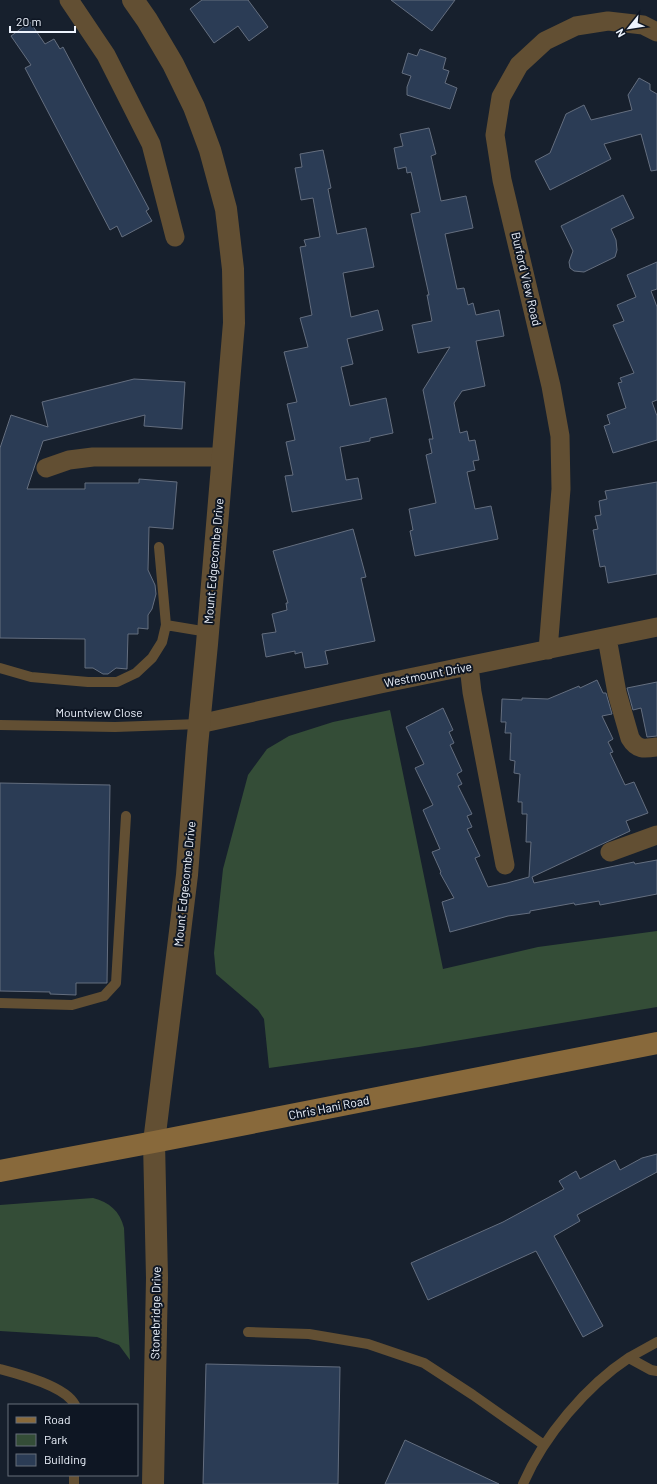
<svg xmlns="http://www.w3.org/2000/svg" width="657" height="1484" font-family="Barlow,sans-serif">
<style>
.green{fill:#344d37}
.building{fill:#2b3c55;stroke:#646e7f}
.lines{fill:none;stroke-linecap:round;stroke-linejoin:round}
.service{stroke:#624f33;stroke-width:10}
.minor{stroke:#624f33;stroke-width:19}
.tertiary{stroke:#624f33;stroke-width:22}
.secondary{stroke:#88693b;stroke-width:22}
.labels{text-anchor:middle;stroke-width:4;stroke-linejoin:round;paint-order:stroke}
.street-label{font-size:12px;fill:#edf3fd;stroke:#0e1623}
</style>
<rect width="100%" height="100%" fill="#17202d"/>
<!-- green -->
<path class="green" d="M 390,710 L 443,969 L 538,947 L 657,931 L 657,1007 L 419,1047 L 269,1068 L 264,1019 L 258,1010 L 216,974 L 214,953 L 223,869 L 248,775 L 267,749 L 289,736 L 333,722 Z
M 93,1198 C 109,1202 120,1211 124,1228 L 130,1360 L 119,1345 L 97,1337 L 0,1331 L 0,1205 Z"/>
<!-- building -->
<path class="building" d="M 202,0 L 248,0 L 268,27 L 249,41 L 238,26 L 214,43 L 190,9 Z
M 391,0 L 455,0 L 432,31 Z
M 30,22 L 45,44 L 54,39 L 60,49 L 63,47 L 149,209 L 146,211 L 152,221 L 122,237 L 117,226 L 110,230 L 25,68 L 31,65 L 11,36 Z
M 420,49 L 446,58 L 443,69 L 449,71 L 445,83 L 457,88 L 450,109 L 407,95 L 407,87 L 411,76 L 402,73 L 408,53 L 417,56 Z
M 639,78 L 650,84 L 650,90 L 657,94 L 657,170 L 651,171 L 641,134 L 604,144 L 611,159 L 550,190 L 535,161 L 550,153 L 566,114 L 584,105 L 591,120 L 632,110 L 628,95 Z
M 429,128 L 436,154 L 431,156 L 441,201 L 466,196 L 473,228 L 445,234 L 457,289 L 464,288 L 468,305 L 473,303 L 476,315 L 499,310 L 504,336 L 476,341 L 485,386 L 462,391 L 454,403 L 460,433 L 467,431 L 469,441 L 475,440 L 479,460 L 473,461 L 475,470 L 467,472 L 475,509 L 491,506 L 498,539 L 415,556 L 410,531 L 413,530 L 409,509 L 436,503 L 426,455 L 432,453 L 429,439 L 433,439 L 423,390 L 450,347 L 418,353 L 412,325 L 432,321 L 427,295 L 429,295 L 411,214 L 420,212 L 411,172 L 407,173 L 406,167 L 398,169 L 394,148 L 403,146 L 400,134 Z
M 323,150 L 331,188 L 328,189 L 337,234 L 366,228 L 374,267 L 343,273 L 351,317 L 378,310 L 383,330 L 347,339 L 353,364 L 341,367 L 350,406 L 386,398 L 393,433 L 370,438 L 370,441 L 340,447 L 346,480 L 358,478 L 362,499 L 292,512 L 285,476 L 293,475 L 286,442 L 295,440 L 287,404 L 297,402 L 284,352 L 308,347 L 300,318 L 312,315 L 300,247 L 306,246 L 304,240 L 320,237 L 313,198 L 301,200 L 295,168 L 302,167 L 300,154 Z
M 623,195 L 634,218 L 611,229 L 616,240 L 617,250 L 615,257 L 584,272 L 574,271 L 570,268 L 569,262 L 573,251 L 561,226 Z
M 657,262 L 657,289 L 651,291 L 657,307 L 657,400 L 652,402 L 657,416 L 657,440 L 613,453 L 604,426 L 610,424 L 607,415 L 626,408 L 618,383 L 622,382 L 620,378 L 634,373 L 613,325 L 624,321 L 617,305 L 636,297 L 627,275 Z
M 134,379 L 185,382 L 182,429 L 144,426 L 145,415 L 43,441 L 27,489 L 85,489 L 85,483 L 139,483 L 139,479 L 177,482 L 173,529 L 149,527 L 148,570 L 155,585 L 156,594 L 152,609 L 148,615 L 148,629 L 138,628 L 138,634 L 128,634 L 127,669 L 116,668 L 108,674 L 103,674 L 93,668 L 85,668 L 85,639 L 0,638 L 0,448 L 11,415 L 48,427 L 42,402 Z
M 657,482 L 657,574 L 608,583 L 605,566 L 600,567 L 593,530 L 598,529 L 595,516 L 601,515 L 599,501 L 607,499 L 605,491 Z
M 353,529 L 366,577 L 361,578 L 375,641 L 325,651 L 328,664 L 305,668 L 302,652 L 295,654 L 295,651 L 266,657 L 262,634 L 276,632 L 272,614 L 287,610 L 286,603 L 288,603 L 273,551 Z
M 597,680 L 603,693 L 606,693 L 612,714 L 602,716 L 613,739 L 608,742 L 613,752 L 610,753 L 625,785 L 634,782 L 648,813 L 626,821 L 630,831 L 532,877 L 534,883 L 634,862 L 635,864 L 657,860 L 657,894 L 600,905 L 599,901 L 575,905 L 574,903 L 530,911 L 530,913 L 508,916 L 450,932 L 442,902 L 454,898 L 440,873 L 441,872 L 432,852 L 440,849 L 423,810 L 433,805 L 415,768 L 424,764 L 406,727 L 443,708 L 453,730 L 449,732 L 454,743 L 450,745 L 462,771 L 457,774 L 462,784 L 458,786 L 472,814 L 467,816 L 472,827 L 467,829 L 480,856 L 475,858 L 488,887 L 507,883 L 529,877 L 531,842 L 526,842 L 527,814 L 522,814 L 522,802 L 518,802 L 520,774 L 514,773 L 515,761 L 510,760 L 511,733 L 505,733 L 506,722 L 501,722 L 502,699 L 522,700 L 522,698 L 548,699 L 579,686 L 580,688 Z
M 657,682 L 657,736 L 647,737 L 641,708 L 633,710 L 627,688 Z
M 0,783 L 110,785 L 107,983 L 76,983 L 76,995 L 50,994 L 50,992 L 0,991 Z
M 657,1154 L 657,1172 L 577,1215 L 580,1221 L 554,1236 L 603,1326 L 583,1337 L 536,1251 L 428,1300 L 411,1263 L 503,1222 L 564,1189 L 559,1181 L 576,1171 L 580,1179 L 615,1160 L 620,1170 L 642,1158 Z
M 206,1364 L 340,1367 L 338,1484 L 203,1484 Z
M 405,1440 L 499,1484 L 385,1484 Z"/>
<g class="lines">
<!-- service -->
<path class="service" d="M 166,625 L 208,632
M 0,668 L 31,677 L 88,682 L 117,682 L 136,673 L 152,658 L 162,642 L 166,625 L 159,547
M 0,725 L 115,727 L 199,724
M 0,1003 L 72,1005 L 104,996 L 116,983 L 126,816
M 248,1332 L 309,1334 L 368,1344 L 424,1363 L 473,1395 L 544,1445
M 629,1358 L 651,1370 L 657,1371
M 0,1369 C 19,1374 66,1386 75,1405
M 74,1484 L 74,1475
M 523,1484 C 544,1436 586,1386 630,1357 C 639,1352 648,1347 657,1342"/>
<!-- minor -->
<path class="minor" d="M 69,0 L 106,55 L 151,144 L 175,237
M 46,468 L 69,460 L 93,457 L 223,457
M 607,638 L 617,693 L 630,738 C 637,750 644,749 657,747
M 548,650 L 561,489 L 560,436 L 551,386 L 502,180 L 495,135 L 501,97 L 519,65 L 545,41 L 576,26 L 608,21 L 643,25 L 657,32
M 469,666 L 472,692 L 505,865
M 199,724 L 380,684 L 657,627
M 610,852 L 657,835"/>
<!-- tertiary -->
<path class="tertiary" d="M 133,0 L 147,20 L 173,64 L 194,107 L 210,150 L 226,209 L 233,269 L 234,323 L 207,644 L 197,746 L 187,875 L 154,1142 L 157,1278 L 153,1484"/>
<!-- secondary -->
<path class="secondary" d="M 0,1171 L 154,1142 L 657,1043"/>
</g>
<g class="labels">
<!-- street labels -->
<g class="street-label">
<text transform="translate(526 279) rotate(77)" y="4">Burford View Road</text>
<text transform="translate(214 561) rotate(-85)" y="4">Mount Edgecombe Drive</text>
<text transform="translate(428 675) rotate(-11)" y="4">Westmount Drive</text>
<text x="99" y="717">Mountview Close</text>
<text transform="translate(185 884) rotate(-84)" y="4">Mount Edgecombe Drive</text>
<text transform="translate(329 1108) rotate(-11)" y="4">Chris Hani Road</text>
<text transform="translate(156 1313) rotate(-89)" y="4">Stonebridge Drive</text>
</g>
</g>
<!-- legend -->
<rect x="8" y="1404" width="130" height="72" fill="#0e1623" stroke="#676e7a"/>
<rect x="16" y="1417" width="20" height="6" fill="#88693b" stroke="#676e7a"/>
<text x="44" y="1424" font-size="12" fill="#edf3fd">Road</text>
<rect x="16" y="1434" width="20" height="12" fill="#344d37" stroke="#676e7a"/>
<text x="44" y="1444" font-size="12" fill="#edf3fd">Park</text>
<rect x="16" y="1454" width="20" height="12" fill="#2b3c55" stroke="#676e7a"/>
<text x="44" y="1464" font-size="12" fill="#edf3fd">Building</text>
<!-- north arrow -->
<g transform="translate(629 28) rotate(240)" stroke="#0e1623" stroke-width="3" paint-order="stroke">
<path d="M0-3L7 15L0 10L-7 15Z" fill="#edf3fd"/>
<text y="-6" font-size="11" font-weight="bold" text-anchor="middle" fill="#edf3fd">N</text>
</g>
<!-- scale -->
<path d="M10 26v6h65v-6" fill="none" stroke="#edf3fd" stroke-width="2"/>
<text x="16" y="26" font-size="12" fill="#edf3fd" stroke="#0e1623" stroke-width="3" paint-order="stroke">20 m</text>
</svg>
